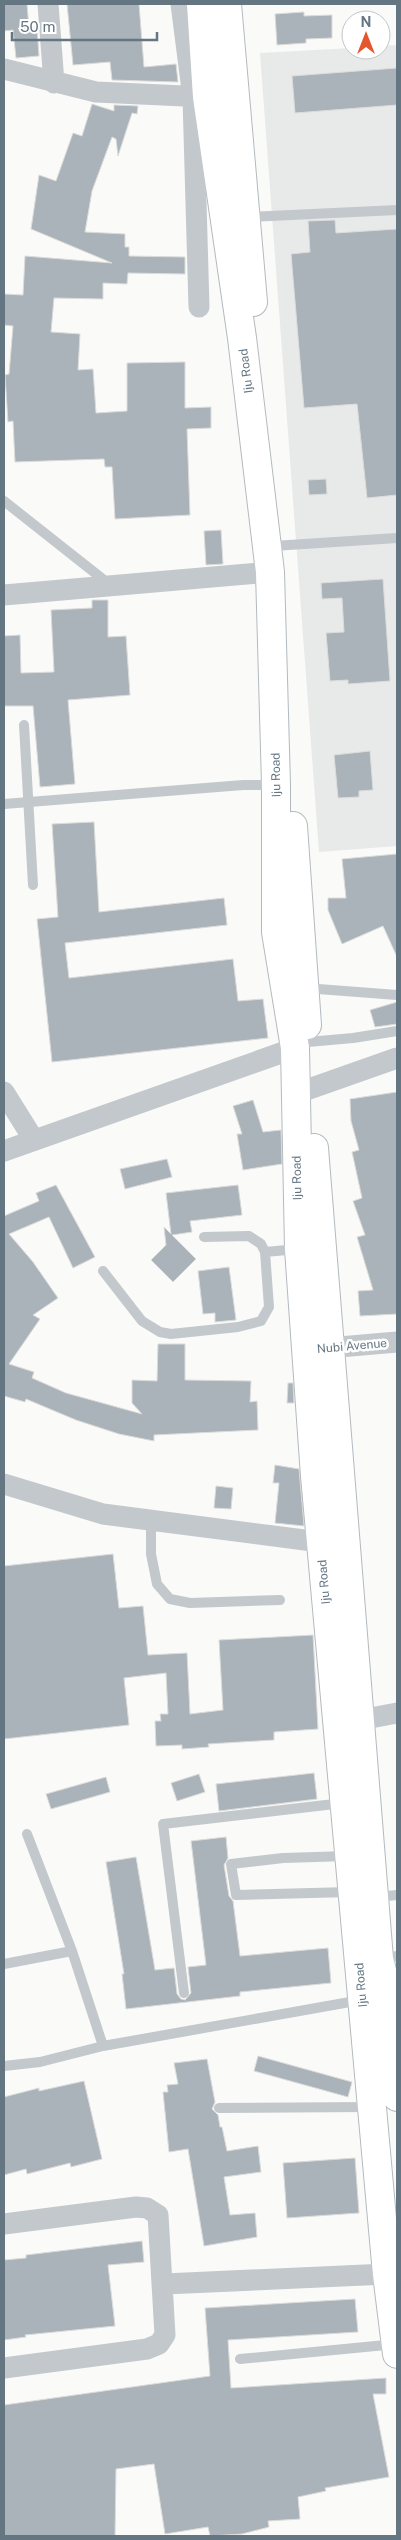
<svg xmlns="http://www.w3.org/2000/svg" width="401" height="2540" font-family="'Public Sans',sans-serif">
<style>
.built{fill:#e8e9e9}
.building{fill:#aab3b9;stroke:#dcdcda}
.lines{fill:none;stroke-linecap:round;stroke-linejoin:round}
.secondary-casing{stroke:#b3babf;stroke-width:30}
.service{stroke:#c3c8cc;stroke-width:10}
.minor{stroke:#c3c8cc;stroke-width:21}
.secondary{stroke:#fff;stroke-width:28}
.labels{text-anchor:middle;stroke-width:5;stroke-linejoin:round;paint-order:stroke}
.street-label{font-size:12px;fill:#657683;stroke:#fff}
</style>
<rect width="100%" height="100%" fill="#fafaf8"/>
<!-- built -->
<path class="built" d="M 397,45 L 397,846 L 319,852 L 260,53 L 351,48 L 351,50 L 381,50 L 381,46 Z"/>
<!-- building -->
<path class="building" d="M 4,4 L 27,4 L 29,28 L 37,27 L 39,56 L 16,58 L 13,30 L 4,31 Z
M 67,4 L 139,4 L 144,67 L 176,64 L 178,82 L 112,80 L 110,62 L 73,65 Z
M 304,12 L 304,16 L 332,15 L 332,38 L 306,39 L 306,43 L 277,45 L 275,14 Z
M 397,68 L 397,105 L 295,113 L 292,76 Z
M 92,104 L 114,111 L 114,105 L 138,106 L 137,114 L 132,113 L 118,156 L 116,139 L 112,137 L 92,191 L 85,232 L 125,234 L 125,247 L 129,247 L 129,256 L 185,257 L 185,274 L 128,273 L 127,284 L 103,283 L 103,299 L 54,298 L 51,332 L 80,334 L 78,370 L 93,369 L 96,413 L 127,411 L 127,363 L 185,362 L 185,408 L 211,407 L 211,428 L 187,429 L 190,515 L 115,519 L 112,467 L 105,467 L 104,459 L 15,462 L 13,421 L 8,422 L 5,375 L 9,374 L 13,326 L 4,325 L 4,294 L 23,295 L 25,256 L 112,263 L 31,229 L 39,175 L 56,181 L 73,133 L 82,136 Z
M 335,220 L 336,233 L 397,229 L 397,495 L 367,498 L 357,404 L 304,408 L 291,254 L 310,252 L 308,221 Z
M 326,479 L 327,494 L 309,495 L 308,480 Z
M 221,530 L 223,564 L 206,565 L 204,531 Z
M 383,579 L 390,681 L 348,684 L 348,680 L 330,681 L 326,633 L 344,632 L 342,598 L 322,599 L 321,583 Z
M 92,600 L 108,600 L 108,637 L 126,636 L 130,695 L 68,700 L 75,784 L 40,787 L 33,706 L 4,706 L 4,636 L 20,635 L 21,673 L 54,672 L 51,610 L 92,608 Z
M 370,751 L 373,790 L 359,791 L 359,797 L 338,798 L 334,755 Z
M 94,822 L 99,912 L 224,898 L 227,925 L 65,943 L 69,978 L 233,959 L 238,1001 L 263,999 L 268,1038 L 52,1062 L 37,919 L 58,917 L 52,824 Z
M 397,854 L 397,957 L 383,926 L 342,944 L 328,910 L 328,898 L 346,898 L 342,859 Z
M 397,1002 L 397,1024 L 375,1027 L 370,1010 Z
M 397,1092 L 397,1314 L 360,1316 L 358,1291 L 373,1290 L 357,1237 L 365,1235 L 353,1201 L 362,1198 L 352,1152 L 359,1150 L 351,1121 L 350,1099 Z
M 253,1100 L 263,1132 L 281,1130 L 282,1164 L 243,1170 L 237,1134 L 242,1134 L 233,1106 Z
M 167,1159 L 172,1177 L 125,1189 L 120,1169 Z
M 56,1185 L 95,1257 L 73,1268 L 49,1217 L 9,1234 L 33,1262 L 58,1298 L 33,1315 L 40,1319 L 9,1364 L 34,1372 L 32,1378 L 66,1393 L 142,1414 L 132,1403 L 132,1380 L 157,1381 L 158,1344 L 185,1344 L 185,1380 L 251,1381 L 250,1402 L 257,1401 L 258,1430 L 154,1435 L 154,1441 L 119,1434 L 76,1420 L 26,1399 L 25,1402 L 4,1396 L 4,1216 L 39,1201 L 36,1193 Z
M 238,1185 L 242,1215 L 190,1221 L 192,1232 L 172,1235 L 196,1259 L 173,1282 L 151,1260 L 166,1245 L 164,1227 L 171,1234 L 166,1193 Z
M 229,1267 L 236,1320 L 215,1322 L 215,1313 L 203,1314 L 198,1271 Z
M 288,1383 L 293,1383 L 294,1403 L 287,1403 Z
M 275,1465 L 299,1469 L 304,1526 L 275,1523 L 279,1483 L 273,1483 Z
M 216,1486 L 233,1488 L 231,1509 L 214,1508 Z
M 113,1554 L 119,1608 L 143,1606 L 148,1655 L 187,1653 L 190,1714 L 223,1710 L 219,1640 L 313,1635 L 318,1729 L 274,1732 L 274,1740 L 208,1744 L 209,1747 L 182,1749 L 182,1745 L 156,1746 L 155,1721 L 161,1721 L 160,1714 L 168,1714 L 166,1673 L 124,1678 L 129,1725 L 4,1739 L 4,1566 Z
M 314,1773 L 317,1799 L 219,1811 L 216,1784 Z
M 199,1774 L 205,1792 L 177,1801 L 171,1783 Z
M 106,1777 L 110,1792 L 51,1809 L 46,1794 Z
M 226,1837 L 228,1858 L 224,1865 L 229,1896 L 233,1901 L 240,1956 L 328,1948 L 331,1983 L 240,1992 L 240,1996 L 126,2009 L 122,1974 L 124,1974 L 106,1862 L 136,1857 L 155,1970 L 174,1968 L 177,1994 L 181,1999 L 185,2000 L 191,1993 L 188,1967 L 206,1965 L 191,1841 Z
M 258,2056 L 352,2082 L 348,2097 L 254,2071 Z
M 207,2059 L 215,2102 L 212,2109 L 218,2115 L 220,2127 L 222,2127 L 227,2151 L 258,2146 L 261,2172 L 224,2177 L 230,2215 L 255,2213 L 257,2237 L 204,2246 L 188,2149 L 169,2152 L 163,2092 L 168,2092 L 167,2085 L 178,2084 L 174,2063 Z
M 84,2081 L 102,2159 L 71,2167 L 70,2163 L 27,2174 L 26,2169 L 4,2175 L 4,2097 L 39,2088 L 39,2091 Z
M 355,2158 L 359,2213 L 287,2218 L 283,2163 Z
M 142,2241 L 144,2262 L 108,2265 L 115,2326 L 25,2335 L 26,2337 L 4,2340 L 4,2260 L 26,2258 L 26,2255 Z
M 355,2299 L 358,2332 L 228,2340 L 231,2388 L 386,2378 L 386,2394 L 373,2394 L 389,2477 L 325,2488 L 326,2491 L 298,2497 L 300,2519 L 268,2521 L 269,2527 L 242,2534 L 210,2536 L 208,2527 L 165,2534 L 154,2464 L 116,2469 L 115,2536 L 4,2536 L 4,2405 L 210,2376 L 205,2308 Z"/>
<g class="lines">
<!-- secondary casing -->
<g class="secondary-casing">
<path id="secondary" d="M 201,4 L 207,97 L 242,338 L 270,572 L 276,785 L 276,932 L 295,1048 L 299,1249 L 315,1476 L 387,2274 L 397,2354
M 227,4 L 253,302
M 293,826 L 307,1025
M 314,1148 L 379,1959 L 387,1990 L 397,2097"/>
</g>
<!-- service -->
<path class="service" d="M 247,217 L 397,210
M 4,501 L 109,584
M 273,546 L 397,538
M 24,725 L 33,885
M 4,804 L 243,785 L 274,785
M 305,988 L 397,995
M 308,1042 L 353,1038 L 397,1031
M 265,1252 L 298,1249
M 103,1271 L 142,1321 L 160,1332 L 171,1334 L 238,1327 L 261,1321 L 269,1307 L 265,1252 L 261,1244 L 249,1236 L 204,1237
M 151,1521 L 151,1554 L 157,1584 L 170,1599 L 190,1603 L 280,1600
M 27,1834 L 72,1951
M 348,1856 L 283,1858 L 231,1864 L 236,1895 L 350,1892
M 376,1897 L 397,1895
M 380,1959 L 397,1956
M 4,1964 L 72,1951 L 103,2046 L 361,2000
M 184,1993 L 163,1824 L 343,1803
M 4,2066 L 40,2062 L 103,2046
M 219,2108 L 371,2107
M 240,2359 L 396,2344"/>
<!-- minor -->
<path class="minor" d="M 48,4 L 54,83
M 181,4 L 193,98 L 199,307
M 4,69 L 96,92 L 207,97
M 4,595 L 270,572
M 309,1089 L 397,1058
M 4,1092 L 34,1140
M 4,1151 L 295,1048
M 316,1349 L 397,1342
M 4,1484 L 103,1514 L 320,1542
M 360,1720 L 397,1713
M 4,2224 L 136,2207 L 147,2208 L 158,2215 L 165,2335 L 159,2344 L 147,2349 L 4,2368
M 164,2284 L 387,2274"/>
<!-- secondary -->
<use href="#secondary" class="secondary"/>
</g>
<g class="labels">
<!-- street labels -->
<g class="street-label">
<text transform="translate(246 371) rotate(-97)" y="4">Iju Road</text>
<text transform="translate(276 775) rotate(-91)" y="4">Iju Road</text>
<text transform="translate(297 1178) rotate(-91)" y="4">Iju Road</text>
<text transform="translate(352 1346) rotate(-5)" y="4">Nubi Avenue</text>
<text transform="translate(324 1582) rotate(-95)" y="4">Iju Road</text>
<text transform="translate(361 1985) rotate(-95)" y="4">Iju Road</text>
</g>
</g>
<!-- border -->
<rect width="401" height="2540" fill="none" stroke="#657683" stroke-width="10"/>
<!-- north arrow -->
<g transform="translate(366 35)"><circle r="24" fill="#ffffff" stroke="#c1c8cd"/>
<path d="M0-4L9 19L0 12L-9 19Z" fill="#e4572e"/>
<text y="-8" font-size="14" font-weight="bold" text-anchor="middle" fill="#657683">N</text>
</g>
<!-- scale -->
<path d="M12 32v8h145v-8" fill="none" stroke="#657683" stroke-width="2.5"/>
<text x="20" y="32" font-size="15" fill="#657683" stroke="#ffffff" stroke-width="4" paint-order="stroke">50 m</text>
</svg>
